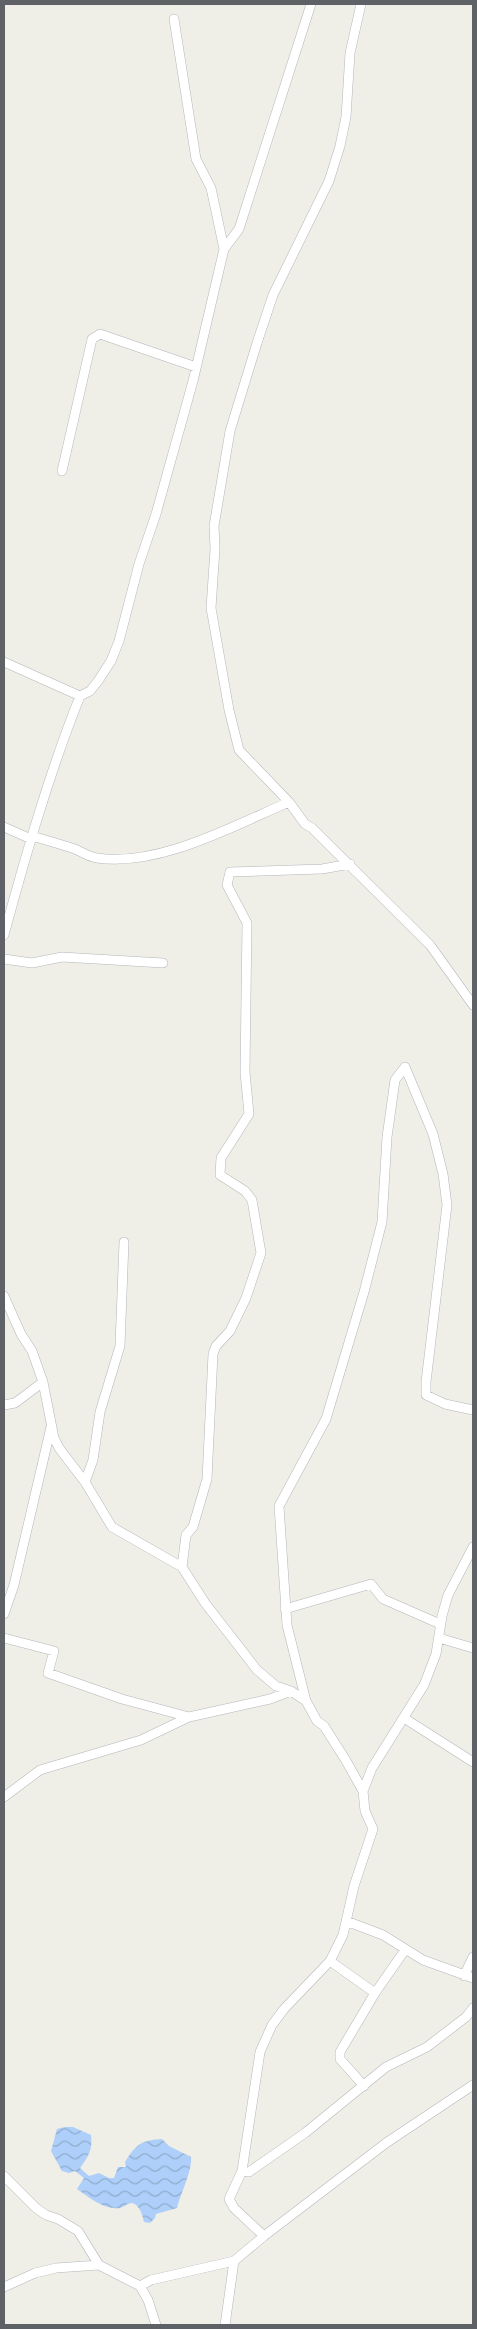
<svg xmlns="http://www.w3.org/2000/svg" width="477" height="2329" font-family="Lato,sans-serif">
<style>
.water{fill:url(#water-waves)}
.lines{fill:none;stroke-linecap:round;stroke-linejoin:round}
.minor-casing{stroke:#b4b6ba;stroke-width:10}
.minor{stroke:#fff;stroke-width:9}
</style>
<defs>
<pattern id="water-waves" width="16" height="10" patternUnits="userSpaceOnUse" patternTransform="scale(1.25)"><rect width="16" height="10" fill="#adcff9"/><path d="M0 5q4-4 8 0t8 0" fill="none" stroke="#90abcd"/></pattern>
</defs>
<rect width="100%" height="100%" fill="#efeee7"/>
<!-- water -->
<path class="water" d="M 65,2127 L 73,2127 L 91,2135 C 93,2150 88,2157 80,2168 L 89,2176 L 99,2173 L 109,2178 L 114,2178 L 118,2167 L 126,2167 L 125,2162 C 136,2144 142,2140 162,2139 L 169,2146 L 191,2157 C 192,2172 181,2192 177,2208 L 156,2214 L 155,2218 L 150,2223 L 144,2222 C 143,2216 139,2203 131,2203 C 128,2203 124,2207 120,2208 C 104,2210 90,2198 77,2189 L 84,2178 L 75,2171 L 69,2173 L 62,2171 L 51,2151 L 57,2129 Z"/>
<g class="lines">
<!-- minor casing -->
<g class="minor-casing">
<path id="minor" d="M 361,4 L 350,53 L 346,117 L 340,146 L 329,181 L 273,295 L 257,343 L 230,431 L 214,526 L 215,549 L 211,608 L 229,710 L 239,750 L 289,802 L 305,824 L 312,828 L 430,945 L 473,1005
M 174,19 L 196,159 L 211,188 L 224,249
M 62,471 L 92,339 L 100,334 L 196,367
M 4,662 L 80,696
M 4,827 L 31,839
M 32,836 C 46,840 59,844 72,848 C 81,851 88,857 97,858 C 159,867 233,826 289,802
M 4,935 C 26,854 49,774 80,696 L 90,691 L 98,681 L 111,661 L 119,641 L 139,564 L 156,514 L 193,381 L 224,249 L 239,229 L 311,4
M 4,959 L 32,963 L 62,957 L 163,963
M 4,1296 L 21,1334 L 32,1351 L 43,1382 L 54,1438 L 59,1448 L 85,1482 L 112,1527 L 182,1567 L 205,1603 L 257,1670 L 276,1686 L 291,1691 L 306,1701 L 317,1721 L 324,1726 L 345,1759 L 363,1791
M 4,1405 L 15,1403 L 43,1382
M 85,1482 L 93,1460 L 100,1412 L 120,1346 L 124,1242
M 182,1567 L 186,1535 L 193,1527 L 207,1479 L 213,1354 L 216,1346 L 230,1331 L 246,1298 L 261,1253 L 252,1200 L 245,1191 L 220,1175 L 221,1158 L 249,1114 L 245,1072 L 247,923 L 227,885 L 230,872 L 322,869 L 350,864
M 285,1609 L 371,1584 L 383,1599 L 440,1624
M 4,1614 L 14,1585 L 51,1427
M 4,1638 L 54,1651 L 48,1673 L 122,1699 L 189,1717
M 439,1638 L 473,1648
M 306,1701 L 287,1625 L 279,1506 L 326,1419 L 364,1292 L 382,1222 L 387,1137 L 395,1080 L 405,1067 L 433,1134 L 443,1174 L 447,1205 L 426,1382 L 426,1395 L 445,1404 L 473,1410
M 404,1718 L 473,1762
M 4,1797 L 40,1770 L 141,1740 L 189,1717 L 270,1699 L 291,1691
M 346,1921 L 383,1935 L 423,1960 L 473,1978
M 330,1961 L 375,1993
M 464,1976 L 473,1957
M 364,2086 L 340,2059 L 340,2052 L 375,1993 L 405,1950
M 242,2171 L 249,2172 L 305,2133 L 386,2067 L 427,2047 L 466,2017 L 473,2008
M 4,2176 L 36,2208 L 46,2215 L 58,2219 L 78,2231 L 99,2265
M 264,2236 L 234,2208 L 229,2199 L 242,2171 L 260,2052 L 272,2025 L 284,2009 L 330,1961 L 343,1935 L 354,1886 L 373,1829 L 365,1811 L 363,1791 L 372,1768 L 424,1685 L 436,1654 L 442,1616 L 448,1595 L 473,1547
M 140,2286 L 151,2280 L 234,2261 L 264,2236 L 386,2143 L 473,2085
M 4,2287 L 35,2273 L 56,2268 L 99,2265 L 140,2286 L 148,2300 L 156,2325
M 225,2325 L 234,2261"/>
</g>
<!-- minor -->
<use href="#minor" class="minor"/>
</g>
<!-- border -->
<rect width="477" height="2329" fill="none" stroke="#5e6166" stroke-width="10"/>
</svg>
